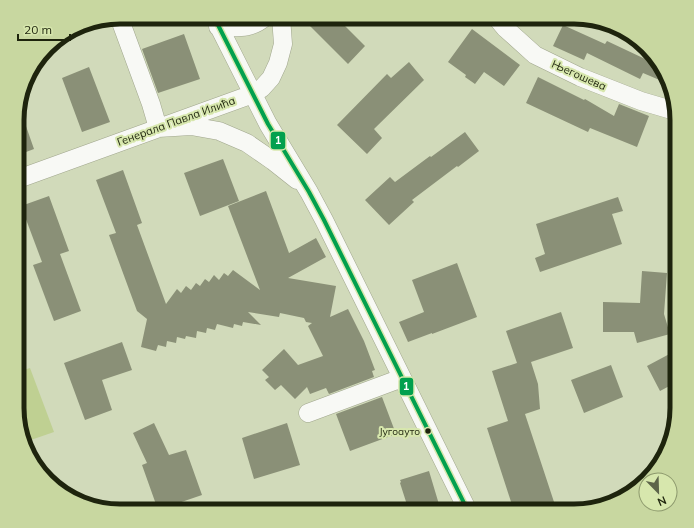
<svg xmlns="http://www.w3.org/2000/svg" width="694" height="528" font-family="Mulish,sans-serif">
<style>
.green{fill:#bfd092}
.building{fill:#8a9077}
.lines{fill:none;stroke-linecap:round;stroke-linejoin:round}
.minor-casing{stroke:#a0a68d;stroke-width:19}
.minor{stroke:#f8f9f5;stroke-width:18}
.bus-1-casing{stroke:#d7e7ad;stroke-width:7}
.bus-1{stroke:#02a04e;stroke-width:4}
.bus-dot{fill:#1e240d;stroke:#d7e7ad;stroke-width:1.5}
.labels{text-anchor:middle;stroke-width:4;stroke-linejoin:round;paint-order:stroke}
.bus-label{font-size:10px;fill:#1e240d;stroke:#d7e7ad;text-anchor:end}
.street-label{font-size:11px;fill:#1e240d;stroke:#d7e7ad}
.rim{fill:none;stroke:#1e240d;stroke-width:5}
.line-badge{stroke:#d7e7ad;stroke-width:1.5}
.badge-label{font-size:11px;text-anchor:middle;font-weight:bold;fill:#fff}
</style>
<rect width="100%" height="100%" fill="#d1daba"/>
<!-- green -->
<path class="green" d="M 30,368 L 54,432 L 25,442 L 17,415 L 17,372 Z
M 361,502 L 364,511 L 338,511 Z"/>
<!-- building -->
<path class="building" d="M 319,17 L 336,17 L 365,46 L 348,64 L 310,26 Z
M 563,25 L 605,44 L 607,41 L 660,66 L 666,75 L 669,84 L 643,73 L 640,79 L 587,53 L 584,60 L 553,46 Z
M 472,29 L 520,65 L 504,86 L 484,72 L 475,84 L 465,77 L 466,75 L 448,62 Z
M 184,34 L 200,79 L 158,93 L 142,49 Z
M 409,62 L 424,80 L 374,129 L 382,138 L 367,154 L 337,125 L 387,74 L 391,78 Z
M 89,67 L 110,122 L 82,132 L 62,78 Z
M 538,77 L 584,100 L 585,99 L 614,116 L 619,104 L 649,116 L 637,147 L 590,128 L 588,132 L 526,103 Z
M 18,109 L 20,109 L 34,149 L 18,155 Z
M 465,132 L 479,151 L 458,167 L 457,166 L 412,200 L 414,202 L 389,225 L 365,200 L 390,177 L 395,182 L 430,156 L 431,157 Z
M 223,159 L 239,201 L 200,216 L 184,173 Z
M 123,170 L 142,223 L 137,225 L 166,304 L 177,289 L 181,293 L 186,286 L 191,290 L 196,283 L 200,286 L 205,279 L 209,282 L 214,275 L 219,280 L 224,273 L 228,276 L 233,270 L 260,290 L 228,206 L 266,191 L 289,253 L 316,238 L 326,257 L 288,278 L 336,286 L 330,317 L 348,309 L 364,341 L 375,370 L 372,371 L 374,377 L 329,394 L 326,388 L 310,394 L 307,387 L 295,399 L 281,385 L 275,390 L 265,380 L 269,377 L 262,370 L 284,349 L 298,365 L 323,356 L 308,326 L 312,323 L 306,322 L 304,318 L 280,313 L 279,317 L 248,312 L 261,325 L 243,322 L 242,326 L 234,324 L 233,328 L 217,324 L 215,330 L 207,328 L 206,333 L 197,331 L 196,338 L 186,336 L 185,339 L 177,337 L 176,343 L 167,341 L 166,347 L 158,345 L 156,351 L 141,347 L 147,319 L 137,311 L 109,235 L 116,233 L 96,180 Z
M 49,196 L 69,251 L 60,254 L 81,311 L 54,321 L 33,265 L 42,262 L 21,206 Z
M 618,197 L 623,211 L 612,214 L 622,244 L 540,272 L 535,258 L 545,254 L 536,224 Z
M 457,263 L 477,317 L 432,334 L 432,333 L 408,342 L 399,322 L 424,312 L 412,280 Z
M 642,271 L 667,273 L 664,314 L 670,334 L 637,343 L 634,332 L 603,332 L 603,302 L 640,303 Z
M 561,312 L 573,348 L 531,362 L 538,384 L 540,409 L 525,414 L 557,511 L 514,511 L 487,428 L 508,421 L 492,371 L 517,363 L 506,331 Z
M 122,342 L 132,370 L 102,380 L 112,410 L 85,420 L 64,363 Z
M 677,350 L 677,382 L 660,391 L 647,366 Z
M 611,365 L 623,397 L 584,413 L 571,380 Z
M 382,397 L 396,434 L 350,451 L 336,414 Z
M 154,423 L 169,455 L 186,450 L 202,495 L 158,510 L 142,465 L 147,463 L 133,433 Z
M 287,423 L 300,465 L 254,479 L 242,438 Z
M 429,471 L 441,511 L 409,511 L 400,483 L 401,482 L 400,480 Z"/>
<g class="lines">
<!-- minor casing -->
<g class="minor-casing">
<path id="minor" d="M 119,17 L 151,104 L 158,128 L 191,126 L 219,131 L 247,143 L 273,161 L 297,180
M 214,17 L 268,124 L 309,192 L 324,220 L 468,511
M 496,17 L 505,28 L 535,55 L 580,77 L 641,101 L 675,111
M 218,27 C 236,27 251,30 265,17
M 18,179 L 253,94 L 262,88 L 271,78 L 278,63 L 283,44 L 281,17
M 308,413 L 402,378"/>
</g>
<!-- minor -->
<use href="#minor" class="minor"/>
<!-- bus-1 casing -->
<g class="bus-1-casing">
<path id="bus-1" d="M 214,17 L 268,124 L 309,192 L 324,220 L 468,511"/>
</g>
<!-- bus-1 -->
<use href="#bus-1" class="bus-1"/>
</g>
<!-- markers -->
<circle class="bus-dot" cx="428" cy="431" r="3.5"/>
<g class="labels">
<!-- bus labels -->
<g class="bus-label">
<text x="420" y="435">Југоауто</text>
</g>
<!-- street labels -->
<g class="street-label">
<text transform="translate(579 75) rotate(24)" y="4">Његошева</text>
<text transform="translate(176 121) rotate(-20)" y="4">Генерала Павла Илића</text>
</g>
</g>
<!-- crop -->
<path d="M0 0H694V528H0ZM120 24H574A96 96 0 0 1 670 120V408A96 96 0 0 1 574 504H120A96 96 0 0 1 24 408V120A96 96 0 0 1 120 24Z" fill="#c8d7a0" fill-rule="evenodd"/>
<path class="rim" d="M120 24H574A96 96 0 0 1 670 120V408A96 96 0 0 1 574 504H120A96 96 0 0 1 24 408V120A96 96 0 0 1 120 24Z"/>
<g class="line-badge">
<rect x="270" y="131" width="16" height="19" rx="4" fill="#02a04e"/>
<rect x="399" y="377" width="15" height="19" rx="4" fill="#02a04e"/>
</g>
<g class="badge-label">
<text x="278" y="144">1</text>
<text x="406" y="390">1</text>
</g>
<!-- north arrow -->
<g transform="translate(658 492) rotate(157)"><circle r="19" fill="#d7e7ad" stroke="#8d996d"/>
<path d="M0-3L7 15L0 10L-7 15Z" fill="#5d644a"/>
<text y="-6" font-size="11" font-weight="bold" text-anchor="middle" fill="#1e240d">N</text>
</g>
<!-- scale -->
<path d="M18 34v6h52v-6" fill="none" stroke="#1e240d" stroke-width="2"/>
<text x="24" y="34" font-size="12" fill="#1e240d" stroke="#d7e7ad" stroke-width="3" paint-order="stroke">20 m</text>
</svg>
